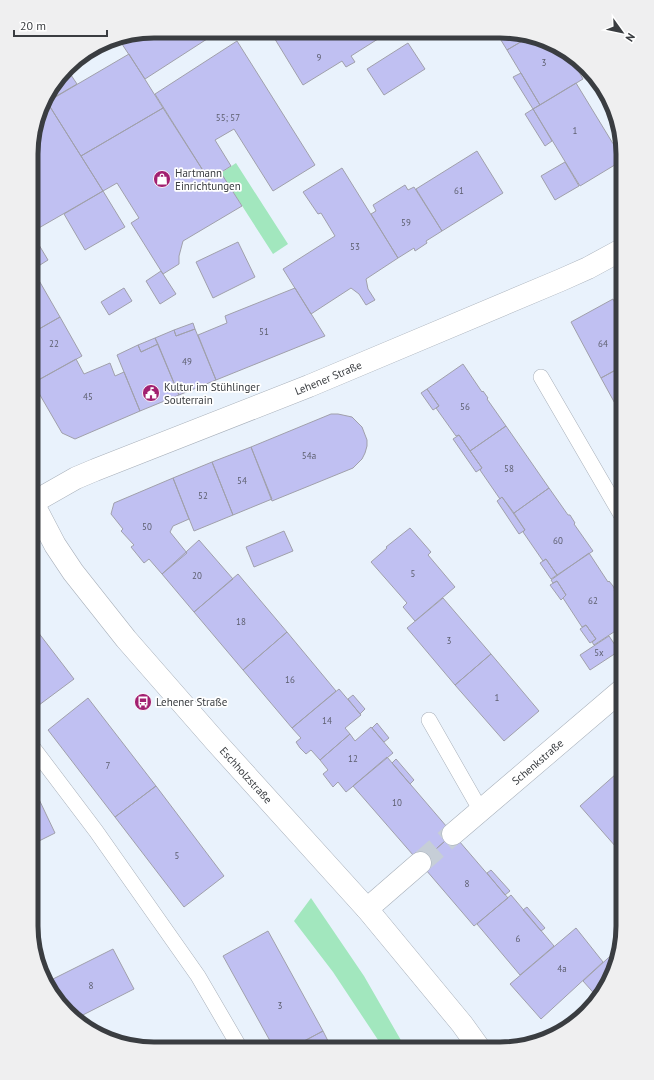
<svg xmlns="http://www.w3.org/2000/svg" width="654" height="1080" font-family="'PT Sans',sans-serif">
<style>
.green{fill:#a2e7be}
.building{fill:#c0c0f2;stroke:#a0a0ab}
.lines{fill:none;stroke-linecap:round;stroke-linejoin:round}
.street-tunnel{stroke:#c6ced7;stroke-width:22;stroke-dasharray:22 11;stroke-linecap:butt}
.lane-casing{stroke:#a8b0ba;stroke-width:16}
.street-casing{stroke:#a8b0ba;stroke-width:23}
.secondary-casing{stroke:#a8b0ba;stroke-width:23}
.lane{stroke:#fff;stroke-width:15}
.street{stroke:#fff;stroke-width:22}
.secondary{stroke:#fff;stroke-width:22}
.labels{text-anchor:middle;stroke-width:3.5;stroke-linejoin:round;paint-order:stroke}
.number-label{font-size:9px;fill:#5c5e6d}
.poi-label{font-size:11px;fill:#3a3d41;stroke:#fff;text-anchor:start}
.street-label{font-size:11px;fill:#3a3d41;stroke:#fff}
.rim{fill:none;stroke:#3a3d41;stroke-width:5}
</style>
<rect width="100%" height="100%" fill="#e9f2fc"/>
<!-- green -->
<path class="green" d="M 236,163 L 288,244 L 273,254 L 221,173 Z
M 311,898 L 364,976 L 406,1049 L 384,1049 L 333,972 L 294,921 Z"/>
<!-- building -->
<path class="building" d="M 154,31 L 202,31 L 207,39 L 145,79 L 118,38 Z
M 270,31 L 389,32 L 351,56 L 355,62 L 346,67 L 342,61 L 303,85 Z
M 496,32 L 517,32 L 529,37 L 507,50 Z
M 529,37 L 568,53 L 583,79 L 540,105 L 507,50 Z
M 237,41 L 315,165 L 273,191 L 234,129 L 215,140 L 231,166 L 209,180 L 155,94 Z
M 408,43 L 425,69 L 384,95 L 367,69 Z
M 129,54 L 163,108 L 81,156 L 47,102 Z
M 67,69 L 77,84 L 48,101 L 46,97 Z
M 521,73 L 540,105 L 533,109 L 513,77 Z
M 576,83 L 623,160 L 580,186 L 533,109 Z
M 46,97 L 48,101 L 47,102 L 103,191 L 37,229 L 32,221 L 32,138 Z
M 163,108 L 209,180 L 221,173 L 242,206 L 183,241 L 179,256 L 179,264 L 163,274 L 131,223 L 139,218 L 117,183 L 103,191 L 81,156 Z
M 533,109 L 552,141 L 545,146 L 525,114 Z
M 477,151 L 503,193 L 442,231 L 416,189 Z
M 565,162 L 579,186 L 555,200 L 541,176 Z
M 342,168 L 398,258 L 366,279 L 368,289 L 375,300 L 366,305 L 359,294 L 351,288 L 311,314 L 283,269 L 335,236 L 321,213 L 318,214 L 303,192 Z
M 405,185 L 408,190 L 414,187 L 442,231 L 426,241 L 427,243 L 415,251 L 414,248 L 398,258 L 371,214 L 376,211 L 373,205 Z
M 103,191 L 125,227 L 85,250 L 64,214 Z
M 36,240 L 48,260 L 32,270 L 32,242 Z
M 238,242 L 255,277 L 213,298 L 196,262 Z
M 161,271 L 176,294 L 160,304 L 146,281 Z
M 37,277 L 60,317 L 32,333 L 32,280 Z
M 124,288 L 132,301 L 109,315 L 101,302 Z
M 295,288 L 325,336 L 216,380 L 198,335 L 227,323 L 225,316 Z
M 613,299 L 623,318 L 623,366 L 601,378 L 571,322 Z
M 60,317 L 82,356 L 33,383 L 32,381 L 32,333 Z
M 193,323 L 195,329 L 176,336 L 174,330 Z
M 195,329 L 216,380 L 179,395 L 155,338 L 174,330 L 176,336 Z
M 155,338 L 158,344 L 141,352 L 138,345 Z
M 158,344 L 179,395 L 140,411 L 117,355 L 138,345 L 141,352 Z
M 76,359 L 84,374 L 110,363 L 115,376 L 124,372 L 140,411 L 75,439 L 62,433 L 33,383 Z
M 463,364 L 482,392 L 483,391 L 488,398 L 487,399 L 506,426 L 470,451 L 459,435 L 456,436 L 436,408 L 439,406 L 427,389 Z
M 623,366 L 623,418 L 601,378 Z
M 427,389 L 439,406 L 433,410 L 421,393 Z
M 331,414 L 338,414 L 352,417 L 362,427 L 367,440 L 367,446 L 365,453 L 362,459 L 353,468 L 272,501 L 251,447 Z
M 506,426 L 549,488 L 514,513 L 502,497 L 500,499 L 480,470 L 482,468 L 470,451 Z
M 459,435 L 482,468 L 476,472 L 453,439 Z
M 251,447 L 272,499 L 233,515 L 212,462 Z
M 212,462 L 233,515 L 194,531 L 173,478 Z
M 173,478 L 189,519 L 173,526 L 170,532 L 187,553 L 162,574 L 149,559 L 144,563 L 131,547 L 134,545 L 121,531 L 123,529 L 111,514 L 114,503 Z
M 549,488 L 568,515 L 570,515 L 575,523 L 574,524 L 593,551 L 557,575 L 546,559 L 543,561 L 523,532 L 525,530 L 514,513 Z
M 502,497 L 525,530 L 519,534 L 497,501 Z
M 410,528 L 431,552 L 428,555 L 455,587 L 415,621 L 403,607 L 407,603 L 371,562 L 387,548 L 386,547 Z
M 284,531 L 293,551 L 254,567 L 246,547 Z
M 199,540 L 233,579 L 194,612 L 162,574 Z
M 589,553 L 608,582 L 609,581 L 613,586 L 615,590 L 614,590 L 623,604 L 623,626 L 594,645 L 592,642 L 596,639 L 586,625 L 582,627 L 563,598 L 566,595 L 557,581 L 553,583 L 551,580 Z
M 546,559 L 557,575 L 551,579 L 540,563 Z
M 238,574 L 287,632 L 243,670 L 194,612 Z
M 557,581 L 566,595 L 561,600 L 550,585 Z
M 443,598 L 491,654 L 455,685 L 407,628 Z
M 31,623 L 74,679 L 31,711 Z
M 586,625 L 596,639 L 590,643 L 580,629 Z
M 287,632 L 336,691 L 292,728 L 243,670 Z
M 609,636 L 619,651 L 590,670 L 580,655 Z
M 491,654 L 539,711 L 504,741 L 455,685 Z
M 339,689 L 361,715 L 345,728 L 350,734 L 320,760 L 311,750 L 306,754 L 300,748 L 296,742 L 301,738 L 292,728 Z
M 353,695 L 365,709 L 360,714 L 348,699 Z
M 88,698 L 156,786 L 115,817 L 48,730 Z
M 377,723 L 389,738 L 384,742 L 372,728 Z
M 371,727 L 393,753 L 346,792 L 338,782 L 333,787 L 323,774 L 328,770 L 320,760 L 350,734 L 355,741 Z
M 387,757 L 453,834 L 420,863 L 353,786 Z
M 396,759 L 414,780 L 410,784 L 392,763 Z
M 616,774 L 618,776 L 617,778 L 623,785 L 623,855 L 580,806 Z
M 156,786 L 224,876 L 184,907 L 115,817 Z
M 36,793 L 55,833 L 31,845 L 31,795 Z
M 453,834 L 508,898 L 474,926 L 420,863 Z
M 491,870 L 510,891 L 505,895 L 487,873 Z
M 511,895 L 554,946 L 520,975 L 477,924 Z
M 527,907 L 545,928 L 541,931 L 523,910 Z
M 576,928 L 603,962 L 541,1019 L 510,984 Z
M 268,931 L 323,1031 L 291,1048 L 274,1048 L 223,956 Z
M 619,948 L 614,973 L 599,999 L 583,981 Z
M 113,949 L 134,989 L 75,1019 L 47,982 Z
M 323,1031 L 332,1049 L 291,1048 Z"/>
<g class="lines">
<!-- street-tunnel -->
<path class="street-tunnel" d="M 420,863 L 453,834"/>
<!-- lane casing -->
<g class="lane-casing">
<path id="lane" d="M 541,377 L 623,518
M 429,720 L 481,811
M 31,745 L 96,831 L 198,976 L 240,1048"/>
</g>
<!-- street casing -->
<g class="street-casing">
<g id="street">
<path id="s1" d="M 32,503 L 76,478 L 95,470 L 309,386 L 561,280 L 588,268 L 623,249"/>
<path id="s2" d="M 453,834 L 623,689"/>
<path d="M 367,909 L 420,863"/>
</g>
</g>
<!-- secondary casing -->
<g class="secondary-casing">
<g id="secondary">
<path id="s3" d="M 32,501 L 55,545 L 73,572 L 126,639 L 216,742 L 367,909 L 462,1024 L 480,1049"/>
</g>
</g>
<!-- lane -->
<use href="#lane" class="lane"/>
<!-- street -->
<use href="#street" class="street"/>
<!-- secondary -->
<use href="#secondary" class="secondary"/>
</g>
<!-- icons -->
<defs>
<g id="shop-disc" transform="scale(0.9)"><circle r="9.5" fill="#a22070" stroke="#fff"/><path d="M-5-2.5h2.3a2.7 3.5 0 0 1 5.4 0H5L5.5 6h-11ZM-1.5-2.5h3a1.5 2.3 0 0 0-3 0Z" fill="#fff"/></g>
<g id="civic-disc" transform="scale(0.9)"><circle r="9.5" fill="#a22070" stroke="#fff"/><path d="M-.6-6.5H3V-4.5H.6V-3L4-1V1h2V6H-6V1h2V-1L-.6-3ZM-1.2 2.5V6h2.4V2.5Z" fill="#fff"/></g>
<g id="bus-disc" transform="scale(0.9)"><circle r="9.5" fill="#a22070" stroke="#fff"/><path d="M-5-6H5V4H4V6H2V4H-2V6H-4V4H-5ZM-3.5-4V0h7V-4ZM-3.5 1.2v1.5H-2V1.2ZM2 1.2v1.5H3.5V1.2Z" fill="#fff"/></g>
</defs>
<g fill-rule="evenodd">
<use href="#shop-disc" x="162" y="179"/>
<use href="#civic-disc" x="151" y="393"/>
<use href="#bus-disc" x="143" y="702"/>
</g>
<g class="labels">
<!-- number labels -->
<g class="number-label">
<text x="319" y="61">9</text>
<text x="544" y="66">3</text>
<text x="228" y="121">55; 57</text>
<text x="575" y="134">1</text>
<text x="459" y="194">61</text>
<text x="406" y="226">59</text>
<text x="355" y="250">53</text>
<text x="264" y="335">51</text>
<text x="54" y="347">22</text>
<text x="603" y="347">64</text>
<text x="187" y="365">49</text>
<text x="88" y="400">45</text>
<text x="465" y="410">56</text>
<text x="309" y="459">54a</text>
<text x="509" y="472">58</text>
<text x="242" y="484">54</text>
<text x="203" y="499">52</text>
<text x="147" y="530">50</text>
<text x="558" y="544">60</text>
<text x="413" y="577">5</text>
<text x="197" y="579">20</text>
<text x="593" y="604">62</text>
<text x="241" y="625">18</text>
<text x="449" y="644">3</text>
<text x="599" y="656">5x</text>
<text x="290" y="683">16</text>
<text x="497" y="701">1</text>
<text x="327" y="724">14</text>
<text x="353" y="762">12</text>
<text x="108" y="769">7</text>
<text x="397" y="806">10</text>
<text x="177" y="859">5</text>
<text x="467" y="887">8</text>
<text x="518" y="942">6</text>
<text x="562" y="972">4a</text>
<text x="91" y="989">8</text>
<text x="280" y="1009">3</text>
</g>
<!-- poi labels -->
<g class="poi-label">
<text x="175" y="177">Hartmann<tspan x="175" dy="13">Einrichtungen</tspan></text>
<text x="164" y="391">Kultur im Stühlinger<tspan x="164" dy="13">Souterrain</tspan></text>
<text x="156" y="706">Lehener Straße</text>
</g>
<!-- street labels -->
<g class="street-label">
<text dy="4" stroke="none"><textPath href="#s1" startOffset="322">Lehener Straße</textPath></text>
<text dy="4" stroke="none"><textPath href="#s2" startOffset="111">Schenkstraße</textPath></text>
<text dy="4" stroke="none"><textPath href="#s3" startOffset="349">Eschholzstraße</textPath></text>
</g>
</g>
<!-- crop -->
<path d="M0 0H654V1080H0ZM154 38H500A116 116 0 0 1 616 154V926A116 116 0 0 1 500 1042H154A116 116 0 0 1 38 926V154A116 116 0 0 1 154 38Z" fill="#efeff0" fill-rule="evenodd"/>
<path class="rim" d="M154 38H500A116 116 0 0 1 616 154V926A116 116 0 0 1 500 1042H154A116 116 0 0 1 38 926V154A116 116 0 0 1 154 38Z"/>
<!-- north arrow -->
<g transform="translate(622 32) rotate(123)" stroke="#ffffff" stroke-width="3" paint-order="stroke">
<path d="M0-3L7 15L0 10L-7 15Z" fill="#3a3d41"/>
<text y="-6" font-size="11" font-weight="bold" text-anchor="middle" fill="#3a3d41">N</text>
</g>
<!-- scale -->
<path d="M14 30v6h93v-6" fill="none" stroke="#3a3d41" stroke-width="2"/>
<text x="20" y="30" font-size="12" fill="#3a3d41" stroke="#ffffff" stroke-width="3" paint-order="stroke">20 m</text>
</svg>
